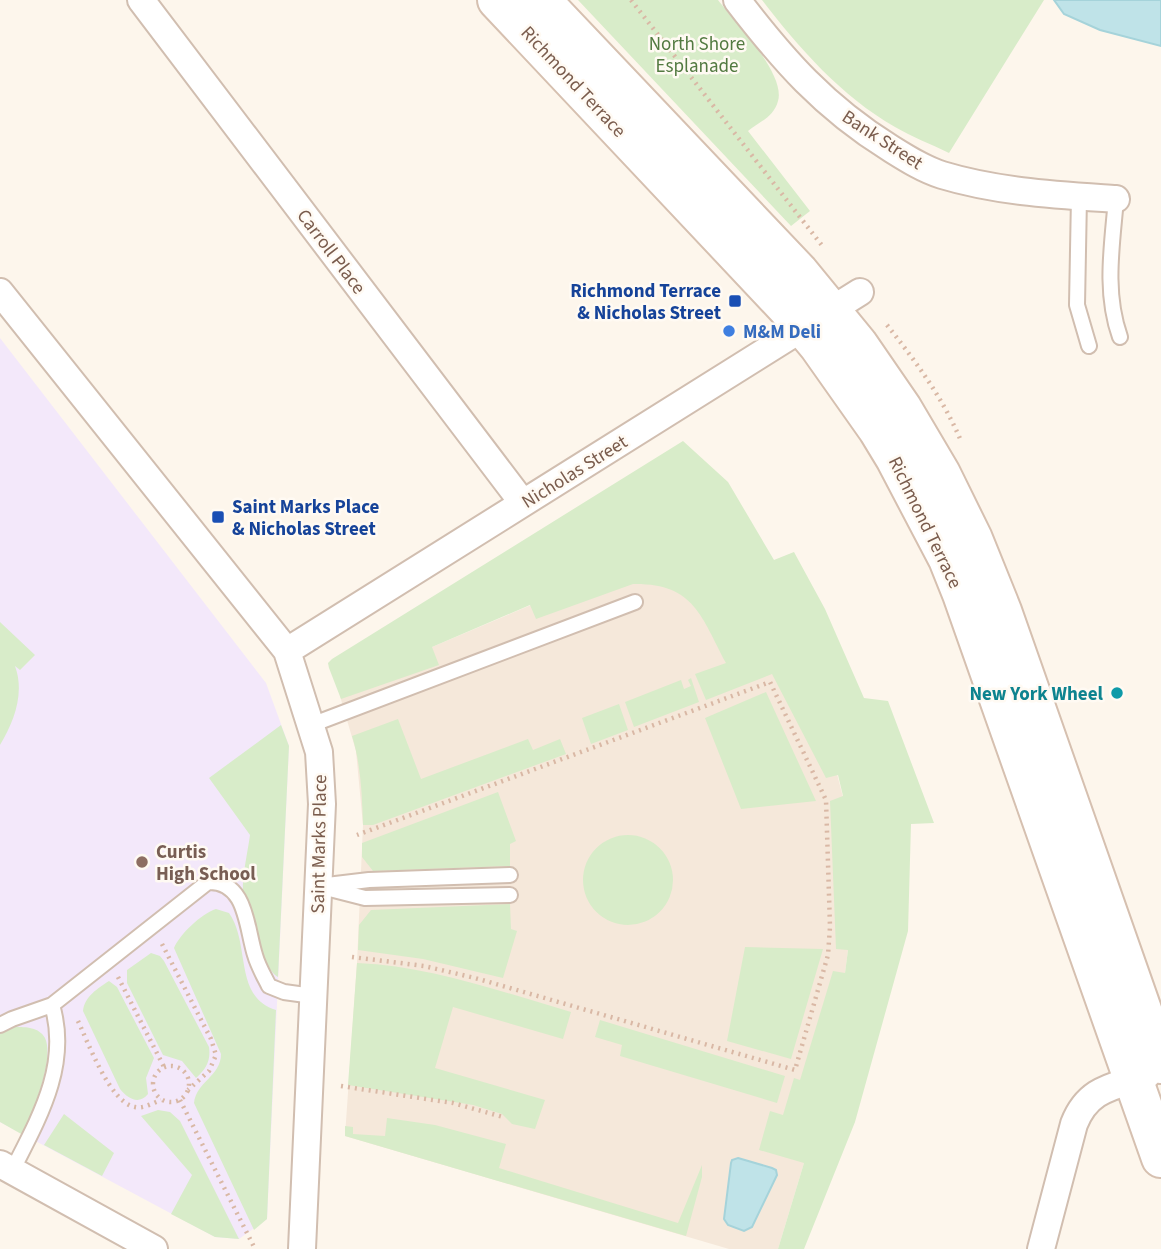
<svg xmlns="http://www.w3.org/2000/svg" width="1161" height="1249" font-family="'Source Sans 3',sans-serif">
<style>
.residential{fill:#f5e8da}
.education{fill:#f3e8fa}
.green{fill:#d8ecc9}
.water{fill:#bfe3e8;stroke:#a5d3da;stroke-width:2}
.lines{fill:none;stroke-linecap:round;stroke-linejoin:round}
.lane-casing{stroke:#d1beb0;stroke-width:18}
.street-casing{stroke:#d1beb0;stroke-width:30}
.secondary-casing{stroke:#d6c0b0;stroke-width:42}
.path{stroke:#d9b8a5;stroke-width:4.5;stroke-dasharray:2 5;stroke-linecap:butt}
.lane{stroke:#fff;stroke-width:14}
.street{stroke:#fff;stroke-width:26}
.secondary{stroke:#fff;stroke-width:38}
.transit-dot{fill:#1a4fb4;stroke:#fffaf3;stroke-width:2.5}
.shop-dot{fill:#3f7fe0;stroke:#fffaf3;stroke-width:2.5}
.culture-dot{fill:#0f9aa8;stroke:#fffaf3;stroke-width:2.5}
.education-dot{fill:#8d6e63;stroke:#fffaf3;stroke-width:2.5}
.labels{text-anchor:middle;stroke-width:5;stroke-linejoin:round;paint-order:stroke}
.park-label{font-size:19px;fill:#537a41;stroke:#fffaf3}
.street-label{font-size:19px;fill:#7a5c4d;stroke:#fffaf3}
.transit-label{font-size:19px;font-weight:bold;fill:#164399;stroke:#fffaf3;text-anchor:end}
.shop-label{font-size:19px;font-weight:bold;fill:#366cbe;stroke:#fffaf3;text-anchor:start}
.culture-label{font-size:19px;font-weight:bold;fill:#0d838f;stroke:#fffaf3;text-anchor:end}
.education-label{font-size:19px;font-weight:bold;fill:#785e54;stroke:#fffaf3;text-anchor:start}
</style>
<rect width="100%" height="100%" fill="#fdf6ec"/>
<!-- residential -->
<path class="residential" d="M 642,564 L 772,646 L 837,774 L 843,797 L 848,950 L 845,973 L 804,1163 L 778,1249 L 729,1249 L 345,1136 L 357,963 L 363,825 L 356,751 L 340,696 L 432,647 L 531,605 Z"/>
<!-- education -->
<path class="education" d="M 0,338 L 266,683 L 289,746 L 267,1219 L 239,1239 L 215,1237 L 0,1122 Z"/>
<!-- green -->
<path class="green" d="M 578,0 L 718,0 C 734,21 786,74 778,101 C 774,117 759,122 748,131 L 810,211 L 791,226 Z
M 762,0 L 1044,0 L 949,153 C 931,144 912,137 895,127 C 841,96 799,48 762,0 Z
M 683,441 L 728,482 L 774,560 L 794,552 L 825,609 L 864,698 L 888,701 L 934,823 L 911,824 L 908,931 L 855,1122 L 804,1249 L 778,1249 L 804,1163 L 759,1150 L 770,1111 L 783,1115 L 794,1078 L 800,1080 L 833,971 L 845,973 L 848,950 L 836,949 L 830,801 L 843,796 L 838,775 L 826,778 L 772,674 L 706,700 L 695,674 L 726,663 C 701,616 694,583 633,584 L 536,619 L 530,605 L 432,647 L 439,665 L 341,699 L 329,668 L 328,663 L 332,659 Z
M 0,622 L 35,655 L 20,670 L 15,666 C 25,693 14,722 0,745 Z
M 691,678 L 699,702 L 634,727 L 625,702 L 681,680 L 684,689 L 691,686 L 688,680 Z
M 766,692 L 816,801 L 741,809 L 705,718 Z
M 619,704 L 628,730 L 591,744 L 582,718 Z
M 398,719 L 421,779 L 528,739 L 533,750 L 560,739 L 566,754 L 373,825 L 363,825 C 362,795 361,765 352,736 Z
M 281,725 L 289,746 L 278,977 C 261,968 241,902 243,883 C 244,867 248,850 250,835 L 209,778 Z
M 498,792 L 516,841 L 510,844 L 510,866 L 373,871 L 362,857 L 362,843 Z
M583 880a45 45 0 1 1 90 0a45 45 0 1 1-90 0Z
M 510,904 L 511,929 L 517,931 L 503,978 L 423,959 L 358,950 L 359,925 L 371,910 Z
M 216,909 L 229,913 C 251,944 233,997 276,1010 L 267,1219 L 254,1230 L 194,1103 C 196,1082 221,1076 221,1054 L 174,948 C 180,934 201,914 216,909 Z
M 745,947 L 823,949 L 791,1059 L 727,1041 Z
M 151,953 L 160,956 L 164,961 L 209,1047 C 211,1061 206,1069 196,1078 L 182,1061 L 163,1055 L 127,983 L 127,970 Z
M 357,963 C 430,966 502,992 571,1012 L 563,1039 L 453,1007 L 435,1068 L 545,1100 L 535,1129 L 512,1124 L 502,1114 L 473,1105 L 348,1085 Z
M 109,981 L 117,987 L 154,1058 L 146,1078 L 148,1094 C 139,1105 128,1099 120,1089 L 83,1011 C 84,997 98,988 109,981 Z
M 600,1020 L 785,1076 L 777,1103 L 620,1056 L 622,1045 L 595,1037 Z
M 15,1027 C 26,1027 39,1027 45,1038 C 55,1060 32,1113 23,1135 L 0,1122 L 0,1034 Z
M 158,1110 L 170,1112 L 180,1121 L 239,1239 L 215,1237 L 171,1214 L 192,1175 L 141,1116 Z
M 64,1114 L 114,1153 L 102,1176 L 44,1145 Z
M 387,1118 L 435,1125 L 506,1144 L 499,1168 L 678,1223 L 702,1165 L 702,1177 L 686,1236 L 345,1136 L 345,1126 L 353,1127 L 353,1134 L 385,1136 Z"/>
<!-- water -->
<path class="water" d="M 1054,0 L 1161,0 L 1161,46 L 1100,30 L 1064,14 Z
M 738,1158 L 772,1168 L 776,1170 L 777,1175 L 752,1227 L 744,1231 L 728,1225 L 724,1219 L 731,1163 L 732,1160 Z"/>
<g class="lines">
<!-- lane casing -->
<g class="lane-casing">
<path id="lane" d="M 1079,197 L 1077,305 L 1089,346
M 1116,199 C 1112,246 1104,292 1120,337
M 311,725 L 635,602
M 327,885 L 369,880 L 510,875
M 318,886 L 365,898 L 510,895
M 0,1025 L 12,1019 L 52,1005 L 208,882 C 247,881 246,927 255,955 C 258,966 264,976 269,986 L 284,992 L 313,996
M 12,1171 C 39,1118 70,1065 52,1005"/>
</g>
<!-- street casing -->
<g class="street-casing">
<path id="street" d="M 141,0 L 523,503
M 737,0 C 783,60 824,107 890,148 C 906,158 923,169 942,175 C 998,192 1058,195 1116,199
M 0,292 L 287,651 L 319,752 L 322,804 L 302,1249
M 287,651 L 860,292
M 0,1164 L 154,1249
M 1041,1249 L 1074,1124 C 1088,1088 1113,1087 1147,1075"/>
</g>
<!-- secondary casing -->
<g class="secondary-casing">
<path id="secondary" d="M 497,0 L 788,309 L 818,345 L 878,430 L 895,458 L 948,559 L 962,594 L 1161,1158
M 541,0 L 799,272 L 858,344 L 902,408 L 941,474 L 973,539 L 1002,611 L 1161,1064"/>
</g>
<!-- path -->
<path class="path" d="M 631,0 L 824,248
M 887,325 C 916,362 943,398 961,441
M 162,944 L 211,1039 L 216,1055 L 209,1071 L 188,1090
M 352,957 L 424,966 L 475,978 L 795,1070 L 828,955 L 830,927 L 826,800 L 770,682 L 357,835
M 118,977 L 164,1067
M 78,1021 C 88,1042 110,1103 135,1107 C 143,1109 153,1103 161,1100
M153 1084a18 18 0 1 1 36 0a18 18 0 1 1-36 0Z
M 341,1086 L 453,1103 L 503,1117
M 180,1100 L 255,1249"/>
<!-- lane -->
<use href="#lane" class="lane"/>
<!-- street -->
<use href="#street" class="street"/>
<!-- secondary -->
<use href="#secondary" class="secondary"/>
</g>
<!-- markers -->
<g class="transit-dot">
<rect x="728" y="294" width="14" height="14" rx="3.5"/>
<rect x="211" y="510" width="14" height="14" rx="3.5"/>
</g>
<circle class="shop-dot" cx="729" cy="331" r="7"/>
<circle class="culture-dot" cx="1117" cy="693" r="7"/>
<circle class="education-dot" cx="142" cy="862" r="7"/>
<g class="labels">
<!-- park labels -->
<g class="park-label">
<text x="697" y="50">North Shore<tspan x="697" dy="22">Esplanade</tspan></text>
</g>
<!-- street labels -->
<g class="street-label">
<text transform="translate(574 81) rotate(47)" y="7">Richmond Terrace</text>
<text transform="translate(883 139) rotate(33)" y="7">Bank Street</text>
<text transform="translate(332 251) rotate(53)" y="7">Carroll Place</text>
<text transform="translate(574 471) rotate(-32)" y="7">Nicholas Street</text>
<text transform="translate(926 522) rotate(64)" y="7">Richmond Terrace</text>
<text transform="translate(318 844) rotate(-89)" y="7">Saint Marks Place</text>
</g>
<!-- transit labels -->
<g class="transit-label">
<text x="721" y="297">Richmond Terrace<tspan x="721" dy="22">&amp; Nicholas Street</tspan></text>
<text x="232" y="513" text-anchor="start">Saint Marks Place<tspan x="232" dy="22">&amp; Nicholas Street</tspan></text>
</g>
<!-- shop labels -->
<g class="shop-label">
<text x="743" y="338">M&amp;M Deli</text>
</g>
<!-- culture labels -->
<g class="culture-label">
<text x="1103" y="700">New York Wheel</text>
</g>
<!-- education labels -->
<g class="education-label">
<text x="156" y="858">Curtis<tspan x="156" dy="22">High School</tspan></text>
</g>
</g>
</svg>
